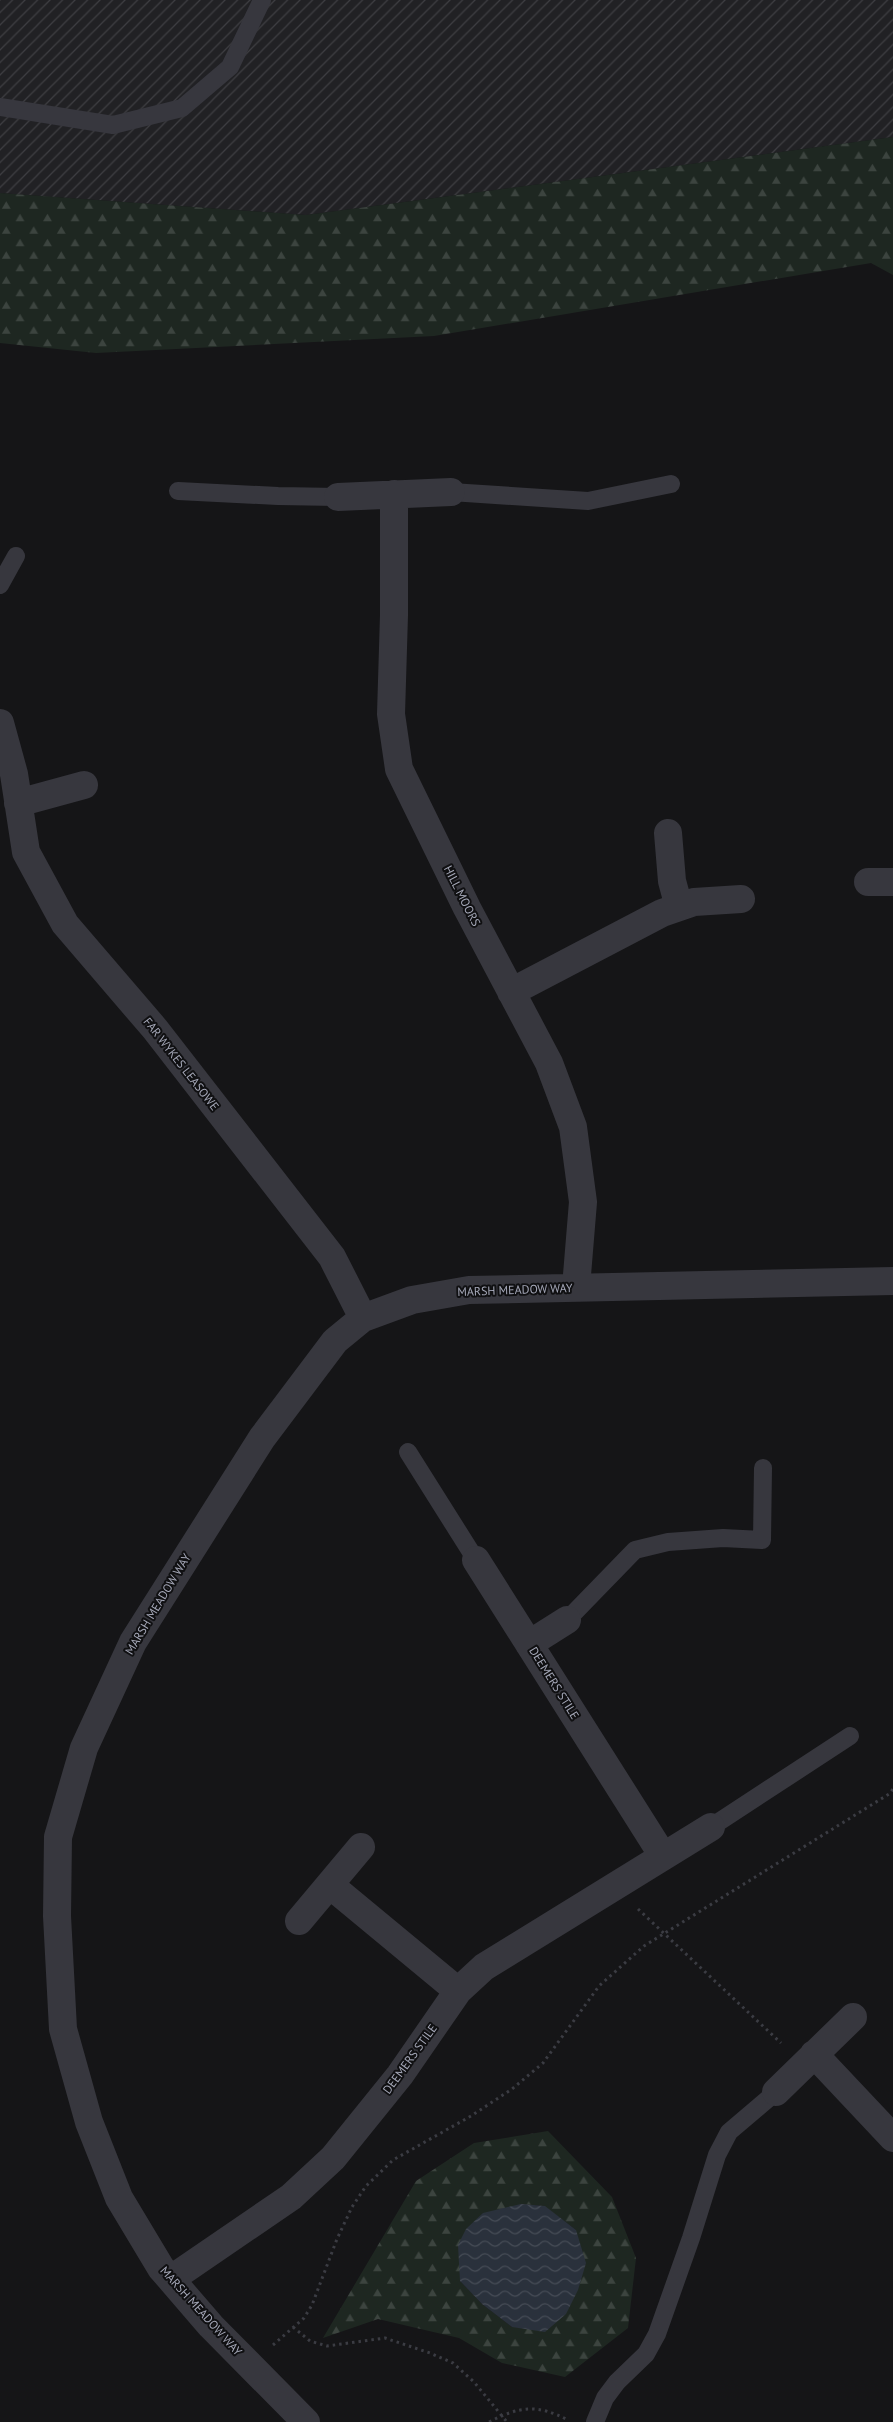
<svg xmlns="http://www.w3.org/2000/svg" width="893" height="2422" font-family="'PT Sans',sans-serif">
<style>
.industrial{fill:url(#industrial-furrows)}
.forest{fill:url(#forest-firs);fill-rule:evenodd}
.water{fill:url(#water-waves)}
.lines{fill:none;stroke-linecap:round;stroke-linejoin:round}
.path{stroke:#3b3c43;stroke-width:3;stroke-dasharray:2.5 4;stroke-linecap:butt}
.service{stroke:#37373e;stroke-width:18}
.minor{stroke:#37373e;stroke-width:28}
.labels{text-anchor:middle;stroke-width:4;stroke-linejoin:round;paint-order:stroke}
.street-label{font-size:12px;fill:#a5a8b8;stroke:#101012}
</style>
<defs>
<pattern id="industrial-furrows" width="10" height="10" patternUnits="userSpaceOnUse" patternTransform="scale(1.25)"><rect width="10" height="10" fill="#212124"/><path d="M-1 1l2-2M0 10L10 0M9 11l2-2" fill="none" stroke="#3e3e42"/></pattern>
<pattern id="forest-firs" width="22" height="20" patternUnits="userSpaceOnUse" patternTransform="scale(1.25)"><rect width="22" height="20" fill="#1e2721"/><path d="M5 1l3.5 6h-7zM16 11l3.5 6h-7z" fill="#3c443f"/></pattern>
<pattern id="water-waves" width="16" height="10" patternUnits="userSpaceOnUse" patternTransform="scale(1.25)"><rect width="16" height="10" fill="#2a313c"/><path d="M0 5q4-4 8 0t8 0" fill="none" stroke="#464c56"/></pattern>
</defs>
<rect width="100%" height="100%" fill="#151517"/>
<!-- industrial -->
<path class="industrial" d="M 0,0 L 893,0 L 893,137 L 306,215 L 0,193 Z"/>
<!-- forest -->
<path class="forest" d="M 893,137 L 893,275 L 871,263 L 434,336 L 96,353 L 0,343 L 0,193 L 306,215 Z
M 548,2131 L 612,2197 L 636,2258 L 628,2328 L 565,2377 L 502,2363 L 459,2338 L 378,2319 L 323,2338 L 416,2181 L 474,2143 ZM 521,2204 L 544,2206 L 576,2230 L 512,2327 L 482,2304 L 460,2281 Z"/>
<!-- water -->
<path class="water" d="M 521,2204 L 545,2206 L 576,2230 L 586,2263 L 578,2290 L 566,2314 L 545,2332 L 512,2327 L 482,2304 L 460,2281 L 458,2245 L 466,2229 L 483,2213 Z"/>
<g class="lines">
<!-- path -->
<path class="path" d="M 638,1909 L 781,2043
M 293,2327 L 310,2341 L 327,2346 L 385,2338 L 430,2353 L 453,2363 L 474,2382 L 507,2422
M 273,2345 L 304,2318 L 312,2305 L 337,2239 L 352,2207 L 366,2186 L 393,2160 L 471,2116 L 512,2089 L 543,2063 L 599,1986 L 644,1946 L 889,1794 L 893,1789
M 489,2422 C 520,2406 537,2404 568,2420"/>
<!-- service -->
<path class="service" d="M 0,107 L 113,125 L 182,108 L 230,67 L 262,0
M 178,491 L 278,496 L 338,497
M 451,492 L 588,501 L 671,484
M 0,585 L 16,556
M 408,1452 L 476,1560
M 567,1620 L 635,1550 L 668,1542 L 723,1538 L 762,1540 L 763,1468
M 711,1827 L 850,1736
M 595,2422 L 605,2398 L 617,2382 L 646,2354 L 657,2334 L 691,2238 L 717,2155 L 729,2132 L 776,2092"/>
<!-- minor -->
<path class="minor" d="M 394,494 L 394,615 L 391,714 L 399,769 L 467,908 L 549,1063 L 573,1127 L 583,1202 L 576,1287
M 338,497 L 451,492
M 0,723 L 14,774 L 26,852 L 65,924 L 155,1029 L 332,1257 L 363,1318
M 18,803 L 84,785
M 668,833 L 672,881 L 679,907
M 868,882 L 893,882
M 511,992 L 662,913 L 694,902 L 741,899
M 476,1560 L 663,1856
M 529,1644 L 567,1620
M 330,1885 L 458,1991
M 299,1921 L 361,1847
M 814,2054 L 893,2138
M 776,2092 L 853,2017
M 171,2279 L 291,2197 L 333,2158 L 400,2075 L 458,1991 L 484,1967 L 711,1827
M 306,2422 L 211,2326 L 161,2268 L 119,2198 L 89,2122 L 63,2029 L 57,1916 L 58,1837 L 84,1748 L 133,1642 L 262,1438 L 335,1341 L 363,1318 L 412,1300 L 469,1290 L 893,1281"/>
</g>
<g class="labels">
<!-- street labels -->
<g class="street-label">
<text transform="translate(462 896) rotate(63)" y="4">HILL MOORS</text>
<text transform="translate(181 1064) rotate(52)" y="4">FAR WYKES LEASOWE</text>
<text transform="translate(515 1290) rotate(-2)" y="4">MARSH MEADOW WAY</text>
<text transform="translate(158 1604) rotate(-59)" y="4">MARSH MEADOW WAY</text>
<text transform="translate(554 1683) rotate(58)" y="4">DEEMERS STILE</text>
<text transform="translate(410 2059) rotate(-54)" y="4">DEEMERS STILE</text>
<text transform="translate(201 2311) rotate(48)" y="4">MARSH MEADOW WAY</text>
</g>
</g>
</svg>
